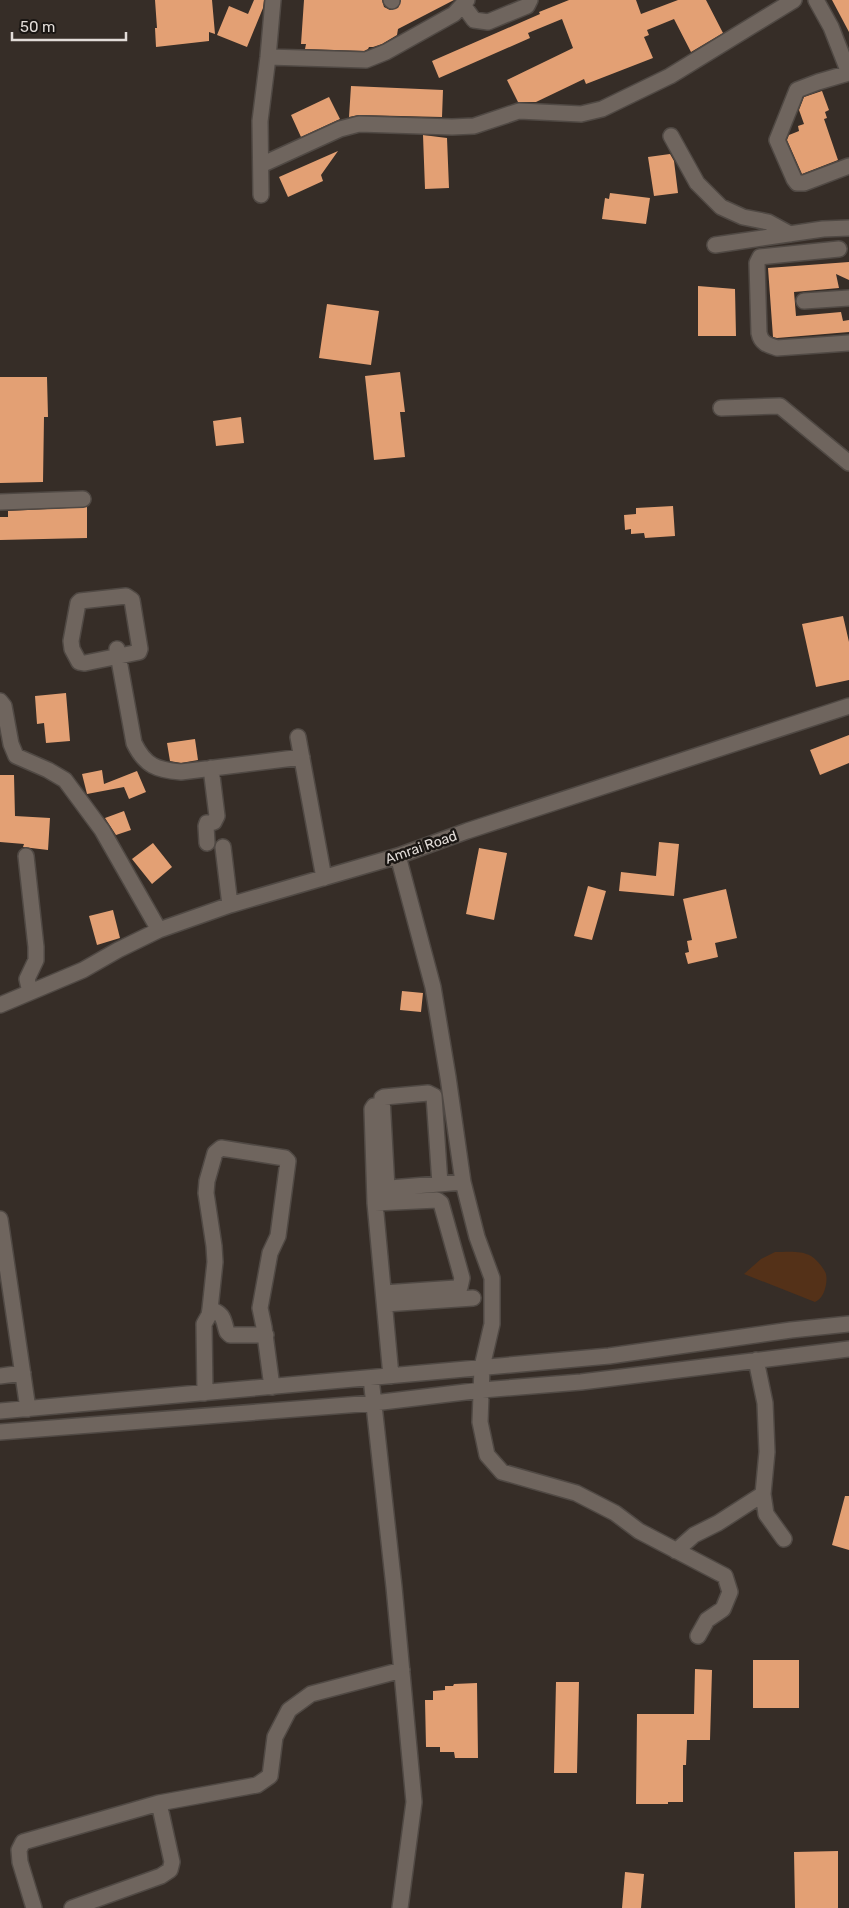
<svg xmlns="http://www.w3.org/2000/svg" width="849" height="1908" font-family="Rubik,sans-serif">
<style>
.green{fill:#543118}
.building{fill:#e3a074}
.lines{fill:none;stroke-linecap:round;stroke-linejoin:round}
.minor-casing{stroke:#504944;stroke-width:18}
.minor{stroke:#6f655e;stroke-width:15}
.labels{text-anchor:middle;stroke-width:5;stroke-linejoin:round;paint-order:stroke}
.street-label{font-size:14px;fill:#e2dcd8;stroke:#1a1613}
</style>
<rect width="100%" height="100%" fill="#362d27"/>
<!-- green -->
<path class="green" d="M 775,1252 C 786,1252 801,1250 811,1256 C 816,1259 824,1268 826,1274 C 828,1283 824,1299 815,1302 L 744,1274 L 761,1259 Z"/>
<!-- building -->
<path class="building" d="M 155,0 L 212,0 L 215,34 L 209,32 L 209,41 L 156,47 L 155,28 L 157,28 Z
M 254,0 L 264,0 L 263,8 L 247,47 L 217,35 L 229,6 L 248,14 Z
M 304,0 L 382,0 L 384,7 L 390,10 L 398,8 L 401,0 L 454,0 L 398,29 L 397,35 L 382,44 L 373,47 L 369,47 L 368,49 L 364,51 L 305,49 L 306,44 L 301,44 Z
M 569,0 L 636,0 L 641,14 L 678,0 L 706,0 L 723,33 L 691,52 L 674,19 L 647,30 L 649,35 L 644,37 L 653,58 L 586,84 L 584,79 L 536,102 L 518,102 L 507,80 L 573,48 L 562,19 L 528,33 L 530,38 L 439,78 L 432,61 L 540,14 L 539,12 Z
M 832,0 L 849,0 L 849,32 Z
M 351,86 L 443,90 L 442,117 L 359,115 L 349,117 Z
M 822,91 L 829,110 L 825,112 L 827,118 L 824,119 L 838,160 L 802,174 L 787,140 L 789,135 L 799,131 L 798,126 L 804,124 L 799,110 L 804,97 Z
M 329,97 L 340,119 L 301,137 L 291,115 Z
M 423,135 L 447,138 L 449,188 L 425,189 Z
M 338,151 L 321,175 L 323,181 L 288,197 L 279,177 Z
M 670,154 L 674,161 L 678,193 L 654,196 L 648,157 Z
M 610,193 L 650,198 L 646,224 L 602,219 L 605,198 L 609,199 Z
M 849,262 L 849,280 L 836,274 L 839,288 L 794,292 L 796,316 L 841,312 L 843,321 L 849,320 L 849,332 L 777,338 L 773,337 L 768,268 Z
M 698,286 L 735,289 L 736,336 L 698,336 Z
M 327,304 L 379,311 L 371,365 L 319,358 Z
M 400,372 L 405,412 L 400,412 L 405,457 L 374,460 L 365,376 Z
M 0,377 L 47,377 L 48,417 L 44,417 L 43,482 L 0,483 Z
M 241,417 L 244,443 L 216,446 L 213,421 Z
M 673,506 L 675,536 L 645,538 L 644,533 L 631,534 L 631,529 L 625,530 L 624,515 L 636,514 L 636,508 Z
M 87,507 L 87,538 L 0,540 L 0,517 L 8,517 L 8,511 Z
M 843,616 L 849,642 L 849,680 L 816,687 L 802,624 Z
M 66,693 L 70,741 L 46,743 L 44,723 L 37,724 L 35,696 Z
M 849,735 L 849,763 L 820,775 L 810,750 Z
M 195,739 L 198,760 L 181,763 L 170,761 L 167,743 Z
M 102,770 L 104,784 L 137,771 L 146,792 L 129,799 L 124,787 L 87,794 L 82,774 Z
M 0,775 L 14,775 L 15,816 L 50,818 L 48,850 L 23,847 L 24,844 L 0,842 Z
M 124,811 L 131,830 L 116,835 L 105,818 Z
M 659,842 L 679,844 L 674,896 L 619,891 L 621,872 L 656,876 Z
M 153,843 L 172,867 L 152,884 L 132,859 Z
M 479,848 L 507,853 L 494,920 L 466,914 Z
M 588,886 L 606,891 L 592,940 L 574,936 Z
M 726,889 L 737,938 L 715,943 L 718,957 L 688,964 L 685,953 L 689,952 L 687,941 L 692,940 L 683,899 Z
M 113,910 L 120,938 L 97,945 L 89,916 Z
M 402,991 L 423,993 L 421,1012 L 400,1010 Z
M 845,1496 L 849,1496 L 849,1550 L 832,1545 Z
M 753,1660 L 799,1660 L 799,1708 L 753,1708 Z
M 695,1669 L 712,1670 L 710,1740 L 687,1740 L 686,1765 L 683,1765 L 683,1802 L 668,1802 L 668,1804 L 636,1804 L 637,1714 L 694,1714 Z
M 556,1682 L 579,1682 L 577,1773 L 554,1773 Z
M 477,1683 L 478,1758 L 455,1758 L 454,1752 L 440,1752 L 440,1747 L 426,1747 L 425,1700 L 433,1700 L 433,1691 L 445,1690 L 445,1686 L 453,1686 L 454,1684 Z
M 838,1851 L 838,1908 L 795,1908 L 794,1852 Z
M 625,1872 L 644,1874 L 641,1908 L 622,1908 Z"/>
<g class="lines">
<!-- minor casing -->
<g class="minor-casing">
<path id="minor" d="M 391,0 L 392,1
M 816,0 L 831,27 L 849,73
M 463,5 L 474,20 L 488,22 L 527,6 L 530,0
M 268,57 L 366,60 L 386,52 L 454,14 L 467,0
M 849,73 L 818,82 L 797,90 L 777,140 L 794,179 L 797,183 L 804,183 L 849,166
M 671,136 L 697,183 L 721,207 L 743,217 L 768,222 L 790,234
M 261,165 L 340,129 L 359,124 L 452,127 L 474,126 L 519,111 L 581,114 L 602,109 L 670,76 L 794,0
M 261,195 L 260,121 L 268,57 L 273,0
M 715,245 L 823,229 L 849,228
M 839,249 L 760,257 L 757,263 L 759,333 C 761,343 767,345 777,348 L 849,343
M 804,301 L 849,298
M 721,408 L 780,406 L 849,463
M 0,502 L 83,499
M 126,596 L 132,600 L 140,649 L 139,652 L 85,663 L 79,662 L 72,649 L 71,641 L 78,603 L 80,601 Z
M 117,649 L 134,743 C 145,766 157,770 181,772 L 302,757
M 0,701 L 4,706 L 11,744 L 16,756 L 48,770 L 65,780 L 102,830 L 159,930
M 298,737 L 324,878
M 207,843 L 206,826 L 207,823 L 214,822 L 217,816 L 211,768
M 223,847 L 230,905
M 26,856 L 36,947 L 36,960 L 27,979 L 30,992
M 398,856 L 433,987 L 448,1077 L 463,1182 L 477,1237 L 492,1278 L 492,1324 L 482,1367 L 480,1422 L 487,1455 L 502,1472 L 576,1493 L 615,1513 L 639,1531 L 725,1576 L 730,1592 L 723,1609 L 707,1620 L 698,1636
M 0,1005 L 83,970 L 118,950 L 159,930 L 230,905 L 398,856 L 467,831 L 849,706
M 382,1106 L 374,1106 L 372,1109 L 375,1203 L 391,1376
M 378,1189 L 463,1182
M 387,1189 L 382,1098 L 384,1097 L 428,1093 L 434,1096 L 440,1184
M 375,1203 L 437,1200 L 441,1203 L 462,1278 L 460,1287 L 456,1288 L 384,1293
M 0,1219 L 28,1409
M 385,1304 L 473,1298
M 266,1335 L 230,1335 L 227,1332 C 223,1320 225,1314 210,1309 L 215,1262 L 214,1246 L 206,1193 L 207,1181 L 215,1153 L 221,1148 L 285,1158 L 288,1161 L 278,1236 L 270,1253 L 260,1308 L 264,1327 L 272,1387
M 756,1360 L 765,1403 L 767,1452 L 763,1494 L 766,1514 L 784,1539
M 0,1376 L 23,1373
M 371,1378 L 394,1587 L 414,1802 L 400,1908
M 205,1393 L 204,1324 L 209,1315 L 210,1309
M 0,1411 L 609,1356 L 791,1330 L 849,1324
M 0,1432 L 374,1403 L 482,1390 L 581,1382 L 849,1349
M 676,1551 L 694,1535 L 718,1523 L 763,1494
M 159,1803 L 257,1785 L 270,1776 L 275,1737 L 289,1710 L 311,1694 L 402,1670
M 34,1908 L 20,1862 L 19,1850 L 23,1842 L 159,1803 L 172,1862 L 170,1870 L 161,1876 L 72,1908"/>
</g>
<!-- minor -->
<use href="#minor" class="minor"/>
</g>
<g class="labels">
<!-- street labels -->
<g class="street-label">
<text transform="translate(421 847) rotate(-19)" y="5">Amrai Road</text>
</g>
</g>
<!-- scale -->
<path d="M12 32v8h114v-8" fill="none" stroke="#e2dcd8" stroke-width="2.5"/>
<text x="20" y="32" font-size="15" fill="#e2dcd8" stroke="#1a1613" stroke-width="4" paint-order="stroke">50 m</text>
</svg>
